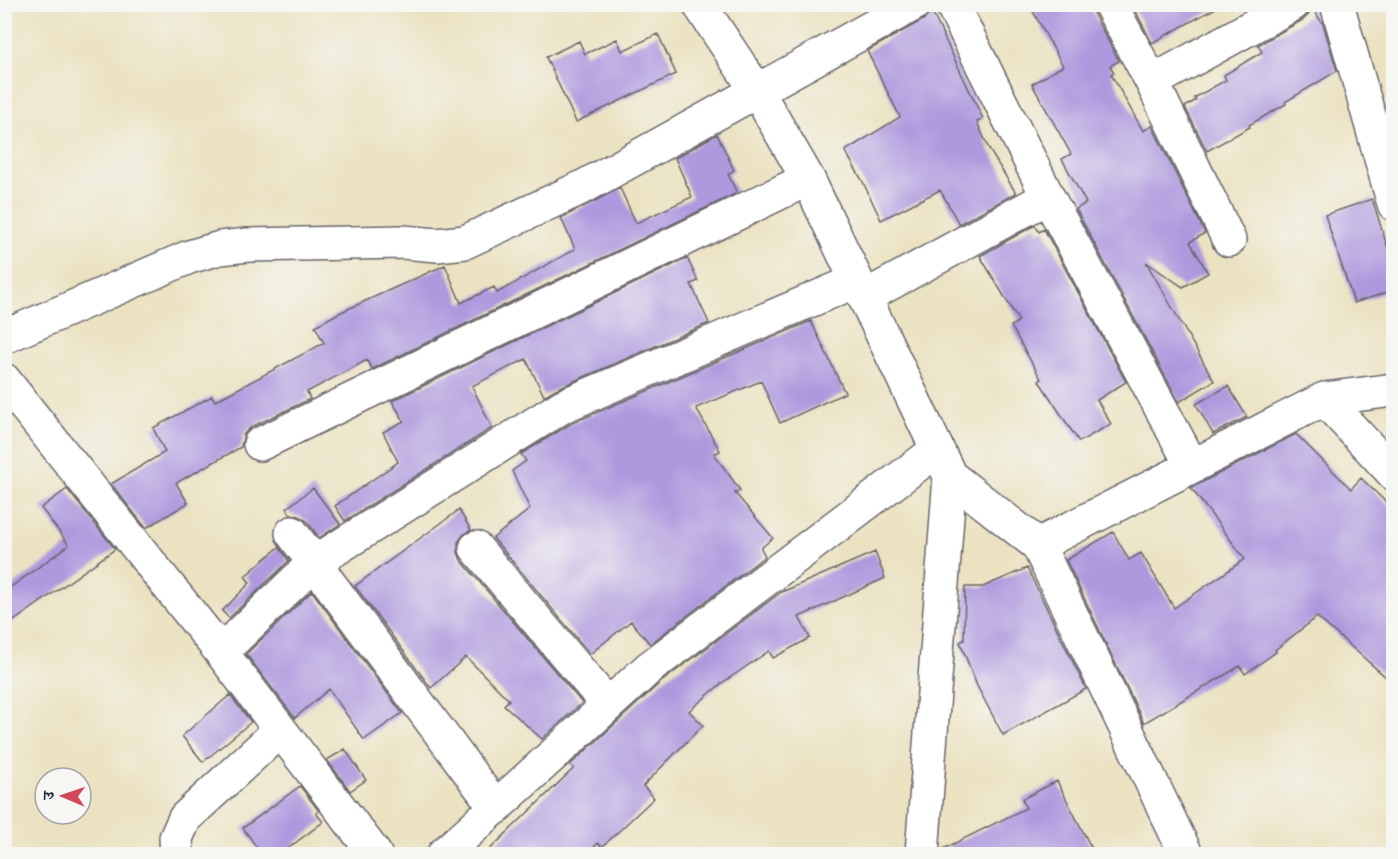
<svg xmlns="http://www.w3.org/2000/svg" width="1398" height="859" font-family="'IM FELL English','Noto Serif Devanagari',serif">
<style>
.building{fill:#ae99de}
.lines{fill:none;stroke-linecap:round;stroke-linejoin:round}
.minor-casing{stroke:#68656a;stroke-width:36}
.tertiary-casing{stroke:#68656a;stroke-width:36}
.minor{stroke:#fff;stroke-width:33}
.tertiary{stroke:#fff;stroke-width:33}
</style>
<rect width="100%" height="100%" fill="#f6f6f2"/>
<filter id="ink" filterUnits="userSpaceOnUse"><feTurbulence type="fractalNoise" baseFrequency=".0167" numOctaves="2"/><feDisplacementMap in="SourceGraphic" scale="12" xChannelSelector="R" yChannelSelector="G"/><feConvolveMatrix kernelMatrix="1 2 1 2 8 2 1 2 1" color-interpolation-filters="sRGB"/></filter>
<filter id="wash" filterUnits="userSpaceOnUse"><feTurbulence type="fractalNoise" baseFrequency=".008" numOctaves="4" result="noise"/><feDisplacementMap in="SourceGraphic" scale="24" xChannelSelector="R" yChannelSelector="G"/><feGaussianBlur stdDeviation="1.35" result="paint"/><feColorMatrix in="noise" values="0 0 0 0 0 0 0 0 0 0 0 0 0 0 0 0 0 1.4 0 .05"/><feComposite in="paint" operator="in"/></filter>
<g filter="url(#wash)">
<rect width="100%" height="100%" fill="#ebe2c1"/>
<g id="blocks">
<!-- building -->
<path class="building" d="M 1029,4 L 1091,4 L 1093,13 L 1119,61 L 1110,66 L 1114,72 L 1111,74 L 1143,131 L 1152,126 L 1205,233 L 1190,242 L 1208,273 L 1183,287 L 1146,262 L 1214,381 L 1179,402 L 1076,209 L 1086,203 L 1062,159 L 1071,154 L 1032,84 L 1063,66 Z
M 1132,4 L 1223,4 L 1152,43 Z
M 1311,6 L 1323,24 L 1337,71 L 1285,102 L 1286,104 L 1249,125 L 1250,127 L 1207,151 L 1185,107 L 1196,100 L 1194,98 L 1226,80 L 1224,75 L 1262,52 L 1258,45 L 1303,20 L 1309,14 Z
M 932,12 L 983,119 L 977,122 L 990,151 L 1016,193 L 959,224 L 940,190 L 881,220 L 862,180 L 845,151 L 900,117 L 867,51 L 923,20 Z
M 658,34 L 676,74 L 576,122 L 546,57 L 579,41 L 585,54 L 617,39 L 622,51 Z
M 717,134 L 734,170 L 728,174 L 737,193 L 372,369 L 367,360 L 307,392 L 310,399 L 251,427 L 244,434 L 241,447 L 176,483 L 188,503 L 146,528 L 111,484 L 165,452 L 153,428 L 212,396 L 215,401 L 324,343 L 315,326 L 339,313 L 445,265 L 461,303 L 494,287 L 497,293 L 575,249 L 561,218 L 620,188 L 636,223 L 692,197 L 675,158 Z
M 1372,199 L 1394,267 L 1394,290 L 1354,303 L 1325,215 Z
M 1035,225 L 1039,232 L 1044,229 L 1126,382 L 1097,400 L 1111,424 L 1079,442 L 1039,381 L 1041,379 L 1011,326 L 1019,321 L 980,256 Z
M 687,258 L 698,281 L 691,284 L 709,323 L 556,389 L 544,396 L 526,359 L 472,386 L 492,428 L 345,521 L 335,506 L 398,462 L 383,432 L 404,421 L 392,401 Z
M 811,321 L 845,393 L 780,423 L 761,381 L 696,408 L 720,451 L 714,454 L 740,490 L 735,493 L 773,538 L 761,548 L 765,556 L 650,644 L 631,621 L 590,654 L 493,538 L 530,509 L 512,471 L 526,461 L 521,454 L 572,423 Z
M 1228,386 L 1247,417 L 1213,434 L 1196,404 Z
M 1296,434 L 1351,489 L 1361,478 L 1394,510 L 1394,684 L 1317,617 L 1275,650 L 1276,652 L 1245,674 L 1240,666 L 1144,723 L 1066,560 L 1113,532 L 1129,560 L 1141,553 L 1174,608 L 1245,559 L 1191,488 Z
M 313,488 L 340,524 L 319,538 L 307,521 L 299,516 L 290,514 L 287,508 Z
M 67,489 L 115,549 L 4,628 L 4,592 L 69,545 L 41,508 Z
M 459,510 L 471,530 L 464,534 L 458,542 L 458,552 L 461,560 L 582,703 L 542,739 L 504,705 L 509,700 L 466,657 L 431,688 L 355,586 Z
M 279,547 L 289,561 L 229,618 L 222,611 L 250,583 L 245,576 Z
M 875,552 L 885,578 L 799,617 L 810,638 L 773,658 L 769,651 L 722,683 L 689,711 L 703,725 L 643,786 L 654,798 L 602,847 L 598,843 L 586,855 L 484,855 L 574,768 L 570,765 L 661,682 L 784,590 L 784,591 Z
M 1027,568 L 1086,689 L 1003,735 L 977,686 L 960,642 L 964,640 L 965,587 L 983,587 Z
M 312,591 L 402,713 L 364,740 L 329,689 L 295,718 L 246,654 Z
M 230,695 L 251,722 L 203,762 L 182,736 Z
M 345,749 L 366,780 L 350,791 L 327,760 Z
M 1057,781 L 1095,855 L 941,855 L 941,850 L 1026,808 L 1022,799 Z
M 300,786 L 319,811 L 316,813 L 323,822 L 279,855 L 262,855 L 243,828 Z"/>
</g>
</g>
<g filter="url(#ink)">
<use href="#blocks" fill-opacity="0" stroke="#68656a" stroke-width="1.5"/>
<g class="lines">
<!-- minor casing -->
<g class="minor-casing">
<path id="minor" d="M 952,4 L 1048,197 L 1192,466
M 1110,4 L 1152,82 L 1229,240
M 1337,4 L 1394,204
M 1152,82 L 1293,4
M 865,297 L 1048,197
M 4,337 L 189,257 L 220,248 L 248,245 L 403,242 L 437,245 L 465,242 L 585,186 L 914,4
M 4,380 L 221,652 L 375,854
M 1324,399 L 1394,474
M 260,444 L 808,179
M 950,476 L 1038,545
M 292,533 L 496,808
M 476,548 L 608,705
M 221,652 L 315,562 L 563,406 L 856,281
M 177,854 L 176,838 L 185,818 L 280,730
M 444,854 L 649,668 L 937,450
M 1186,854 L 1038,545 L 1324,399 L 1394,390"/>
</g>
<!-- tertiary casing -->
<g class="tertiary-casing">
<path id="tertiary" d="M 699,4 L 757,91 L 808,179 L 950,476 L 922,854"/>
</g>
<!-- minor -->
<use href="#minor" class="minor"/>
<!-- tertiary -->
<use href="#tertiary" class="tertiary"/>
</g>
</g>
<!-- margin -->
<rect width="1398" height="859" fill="none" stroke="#f6f6f2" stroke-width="24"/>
<!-- north arrow -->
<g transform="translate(63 796) rotate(272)"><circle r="28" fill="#f6f6f2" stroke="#a1a1a9" stroke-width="1.5"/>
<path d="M0-4.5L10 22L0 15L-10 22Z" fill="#d1495b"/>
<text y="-9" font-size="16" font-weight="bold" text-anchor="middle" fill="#22223b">उ</text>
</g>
</svg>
